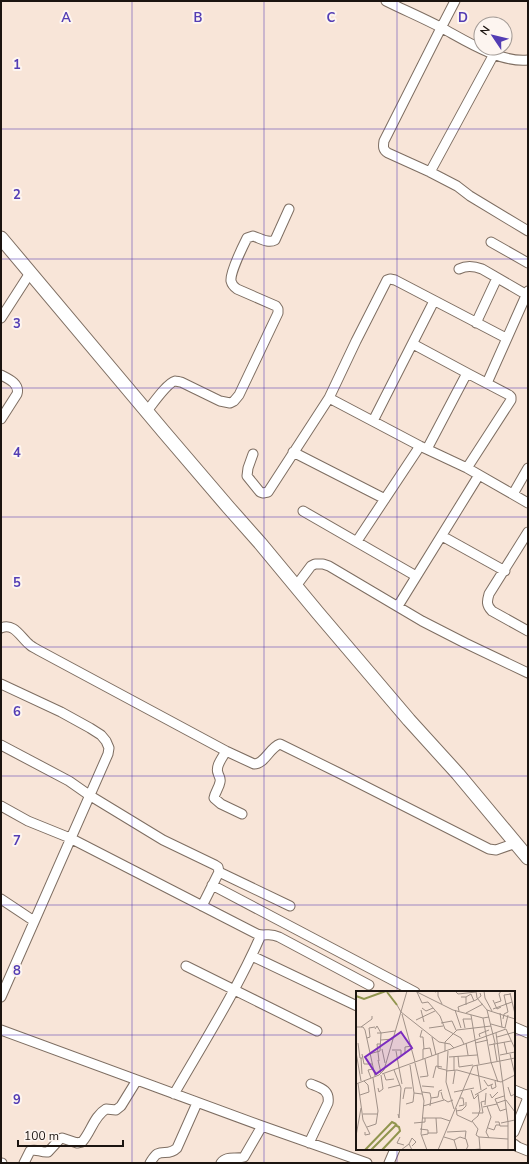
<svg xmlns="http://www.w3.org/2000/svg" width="529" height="1164" font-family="'Nunito Sans',sans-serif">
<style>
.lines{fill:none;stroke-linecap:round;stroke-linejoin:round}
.minor-casing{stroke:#7e6e62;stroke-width:11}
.highway-casing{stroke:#7e6e62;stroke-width:15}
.minor{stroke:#fff;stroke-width:9}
.highway{stroke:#fff;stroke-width:13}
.grid{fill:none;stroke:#533db4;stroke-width:1;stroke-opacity:0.55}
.inset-river{fill:none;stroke:#91954e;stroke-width:2}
.inset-road{fill:none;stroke:#a09188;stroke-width:1}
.view{fill:#7b2cbf;fill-opacity:0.15;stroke:#7b2cbf;stroke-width:2}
.inset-edge{fill:none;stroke:#1b1410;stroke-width:2}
.grid-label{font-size:13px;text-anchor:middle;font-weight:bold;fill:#533db4;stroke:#fdf5f0;stroke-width:4;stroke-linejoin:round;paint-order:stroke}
</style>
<rect width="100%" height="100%" fill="#f8e5d8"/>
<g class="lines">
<!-- minor casing -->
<g class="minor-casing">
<path id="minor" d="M 386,1 C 404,10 423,18 442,28 C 466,41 500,63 528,60
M 455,1 L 441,28 L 384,141 C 383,147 383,150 388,153 L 430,172 L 457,186 L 470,196 L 528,231
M 430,172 L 494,54
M 491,242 L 528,263
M 459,269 C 467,265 474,266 482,269 L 527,295
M 1,318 L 30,273
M 476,323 L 497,278
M 413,344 L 467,373
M 1,375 C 9,379 20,384 17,394 L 1,419
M 487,383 L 528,291
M 329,398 L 420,446 L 467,468 L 528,503
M 147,411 C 152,405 167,383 175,381 C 176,381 180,382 181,382 L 220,401 L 230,403 L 234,401 L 239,395 L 278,313 L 278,309 L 276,306 L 237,289 C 234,287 232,285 231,281 C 230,273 243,246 247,238 L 253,236 C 260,238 268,244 275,240 L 289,209
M 373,421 L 434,301
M 427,449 L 467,373 L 509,395 L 511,397 L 511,400 L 467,468
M 293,452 L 385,499
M 253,454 L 248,468 L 247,476 L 260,492 L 263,493 L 268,492 L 329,398 L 356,341 L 385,284 L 387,280 L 390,279 L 395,280 L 506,338
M 513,494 L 528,468
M 303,511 L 416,576
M 528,532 L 489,594 C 487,601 486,605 492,611 L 528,631
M 442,536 L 505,571
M 357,541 L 420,446
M 296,586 L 311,566 L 315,564 L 323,564 L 329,566 L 422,621 L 465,643 L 528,673
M 398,606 L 479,475
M 1,628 C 14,622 21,638 30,645 C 32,647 35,648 38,650 L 226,751 L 254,764 C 265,764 269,748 280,744 L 339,773 L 489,849 L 496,850 L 516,843
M 1,684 L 61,712 L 90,728 L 101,735 L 106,741 L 109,748 L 108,754 L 1,997
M 1,745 L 69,781 L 89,795 L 163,840 L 215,865 L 218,867 L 219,872 L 290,906
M 226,751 C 223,757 215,766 218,773 C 219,777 221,778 220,782 C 219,788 215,792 214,798 L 221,804 L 242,814
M 1,806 L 28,821 L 70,838 L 257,934 C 266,937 268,932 279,937 L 369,985
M 212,885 L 415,992
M 1,899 L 34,921
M 202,906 L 219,872
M 252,956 L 357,1006
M 186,966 L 317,1031
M 514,1027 L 528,1033
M 1,1030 L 262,1126 L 367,1163
M 514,1090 L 526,1095 L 527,1100 L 514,1132
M 174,1094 C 204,1042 237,990 261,935
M 309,1143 L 328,1103 C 330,1090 321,1088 311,1084
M 514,1144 L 518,1147 L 528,1151
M 1,1163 L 2,1163
M 24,1163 L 30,1151 C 36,1148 41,1153 48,1152 L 60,1139 L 62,1138 L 77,1143 L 82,1142 C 91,1132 94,1116 106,1109 L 116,1110 L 121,1106 L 137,1080
M 150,1163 C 152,1160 154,1156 157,1154 C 164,1151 170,1155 177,1148 L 197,1103
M 221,1163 C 227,1155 235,1160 244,1157 L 262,1126
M 389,1163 L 395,1149"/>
</g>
<!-- highway casing -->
<g class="highway-casing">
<path id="highway" d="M 1,238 L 164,432 L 229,508 L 260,543 L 318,613 L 409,720 L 458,774 L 528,858"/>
</g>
<!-- minor -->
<use href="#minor" class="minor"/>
<!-- highway -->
<use href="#highway" class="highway"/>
</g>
<!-- grid -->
<path class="grid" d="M 132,1 L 132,1163M 264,1 L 264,1163M 397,1 L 397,992M 1,129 L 528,129M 1,259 L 528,259M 1,388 L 528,388M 1,517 L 528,517M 1,647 L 528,647M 1,776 L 528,776M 1,905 L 528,905M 1,1035 L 357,1035M 514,1035 L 528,1035M 397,1149 L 397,1163"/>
<!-- overview -->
<g transform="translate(356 991)">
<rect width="159" height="159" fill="#f8e5d8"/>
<path class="inset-river" d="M 31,1 L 41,14M 0,5 L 8,8 L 30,0M 9,159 L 36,131 L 40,133M 15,159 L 41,133M 26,159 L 44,140 L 43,136 L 39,134"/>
<path class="inset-road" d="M 59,0 L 97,19 L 127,27 L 133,26M 99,0 L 102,3 L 120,1M 120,0 L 121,7 L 131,19 L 139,52M 128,0 L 129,7 L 136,20M 33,1 L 49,0M 61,1 L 66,12 L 72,11 L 84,25 L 89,38 L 105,47 L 108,53M 79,1 L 82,0 L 82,5 L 86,13M 154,2 L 159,23M 105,6 L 110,6 L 110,14M 110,6 L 115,3 L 118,10M 137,9 L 141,18 L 145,16M 139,12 L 145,10 L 143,3 L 145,0M 150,13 L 148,4 L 155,3M 41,14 L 45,21 L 83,51 L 94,53 L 98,57M 66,17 L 70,20 L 77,17M 137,18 L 156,11M 65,19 L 68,31M 99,19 L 105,37M 131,19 L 159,28M 103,20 L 102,16 L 120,9 L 125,5 L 124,2M 110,22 L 127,13M 144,22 L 146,36M 46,23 L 59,71M 115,24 L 123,73M 127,27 L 135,71M 147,28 L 148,23 L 152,21 L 150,12M 60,29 L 79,20M 85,32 L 96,30 L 100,39M 135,33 L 149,37M 0,36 L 7,36 L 9,39 L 19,85M 5,36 L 16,28 L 16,25M 73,37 L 87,35M 109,37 L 107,28 L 115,28M 149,37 L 152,24M 19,38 L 21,35 L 25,42 L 39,40M 150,38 L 159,58M 66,39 L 64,46 L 67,46 L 68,58M 140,42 L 152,131 L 152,159M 76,46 L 80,64M 124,46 L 123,43 L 133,39M 141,46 L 159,41M 11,47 L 14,46 L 13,37 L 19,36M 25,49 L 37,48M 148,51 L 151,63M 2,52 L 4,67 L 6,67M 110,52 L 112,64M 119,52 L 132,49M 138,52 L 141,70M 133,54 L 155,50M 26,58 L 29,72M 36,59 L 45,59 L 45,64M 40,60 L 43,77M 89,60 L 89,51 L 101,39 L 135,35M 92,60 L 90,91 L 98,118M 0,61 L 5,90M 6,63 L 8,73 L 16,73M 13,63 L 24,60 L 25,42 L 21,42M 49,63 L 49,56 L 56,55M 82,63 L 82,77 L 90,79M 154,63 L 159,84M 144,64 L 159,61M 102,65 L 103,76 L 117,74M 93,66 L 121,64M 98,66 L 98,80M 5,67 L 6,83M 67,68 L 67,58 L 74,57 L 76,65M 22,69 L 25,82M 23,70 L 21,53 L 25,53M 144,70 L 159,67M 135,71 L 142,91M 59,72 L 68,110 L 65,143 L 71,159M 54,74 L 58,102 L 66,103M 121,74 L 125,99M 43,77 L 46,93M 38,79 L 45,97 L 43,127 L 42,123M 90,80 L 101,79 L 145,91 L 159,84M 26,83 L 150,38M 28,83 L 30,89 L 38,88M 64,86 L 72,85 L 69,68M 15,87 L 12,79 L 17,78M 77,87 L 80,75 L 86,76M 128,89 L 132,95 L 137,93M 2,92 L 7,129 L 14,143 L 9,144 L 9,141M 0,93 L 23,84 L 28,79 L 51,0M 97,93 L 99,80M 135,94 L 136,98 L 140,96 L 139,90M 66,95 L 78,96M 152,96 L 155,105 L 159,103M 22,97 L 23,101 L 27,98 L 25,84M 32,97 L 44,94M 115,99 L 118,108 L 122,104M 66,101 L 74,102 L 75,107M 85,101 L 87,108 L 92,111 L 97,109M 98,101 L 118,97M 122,103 L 124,119M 134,103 L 136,107 L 142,101M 4,104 L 13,101 L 12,94 L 8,90M 119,104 L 131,97M 148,105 L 139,108 L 144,120 L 150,118M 47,108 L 49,97 L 56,97M 141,112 L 150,109 L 159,121M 50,113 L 57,111 L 58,102M 129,114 L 130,102M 67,115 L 88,109M 74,115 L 75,107 L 82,106 L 83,100 L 86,99M 103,115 L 108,114 L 107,107 L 104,107M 131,115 L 135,126 L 130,141 L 133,147M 127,116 L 141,113M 100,117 L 101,124 L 116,131M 100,120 L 106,119 L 110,115 L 110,111M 116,122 L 127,122 L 125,111 L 129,110M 7,123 L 21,123M 66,127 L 85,127 L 94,130M 139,131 L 143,131 L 144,135 L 152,135M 58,132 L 69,131 L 69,127M 145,132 L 159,129M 11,136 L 20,133 L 22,120 L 17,87M 132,137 L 138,139 L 140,134 L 144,134M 64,138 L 72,139 L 72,143 L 66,144M 91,141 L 110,140 L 109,148M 72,142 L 81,142 L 80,127M 0,145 L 5,117M 44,146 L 41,152 L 48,154M 88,146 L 98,149 L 101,159M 123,146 L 152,148M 98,149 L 104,146 L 110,148 L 112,155 L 110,159M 53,153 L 56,147 L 60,151 L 56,155M 45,159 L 53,153 L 56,159M 82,159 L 117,75 L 144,70M 114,159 L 124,158 L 123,146 L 120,144 L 122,138 L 116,130 L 122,125 L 124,119"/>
<path class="view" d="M 45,41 L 56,57 L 20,83 L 9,66 Z"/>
<rect width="159" height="159" class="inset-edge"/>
</g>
<g class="grid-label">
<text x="66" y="22">A</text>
<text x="198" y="22">B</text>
<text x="331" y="22">C</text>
<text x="463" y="22">D</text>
<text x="17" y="69">1</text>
<text x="17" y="199">2</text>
<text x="17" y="328">3</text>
<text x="17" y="457">4</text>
<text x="17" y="587">5</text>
<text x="17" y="716">6</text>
<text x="17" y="845">7</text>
<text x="17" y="975">8</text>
<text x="17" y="1104">9</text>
</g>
<!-- border -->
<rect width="529" height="1164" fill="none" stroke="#1b1410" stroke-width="4"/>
<!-- north arrow -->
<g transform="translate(493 36) rotate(305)"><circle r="19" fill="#fdf5f0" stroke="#a39b96"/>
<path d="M0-3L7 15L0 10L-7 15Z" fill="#533db4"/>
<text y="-6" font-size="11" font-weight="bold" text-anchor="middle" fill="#1b1410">N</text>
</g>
<!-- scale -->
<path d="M18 1140v6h105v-6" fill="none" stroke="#1b1410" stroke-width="2"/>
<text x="24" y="1140" font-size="12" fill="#1b1410" stroke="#fdf5f0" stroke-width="3" paint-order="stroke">100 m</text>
</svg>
